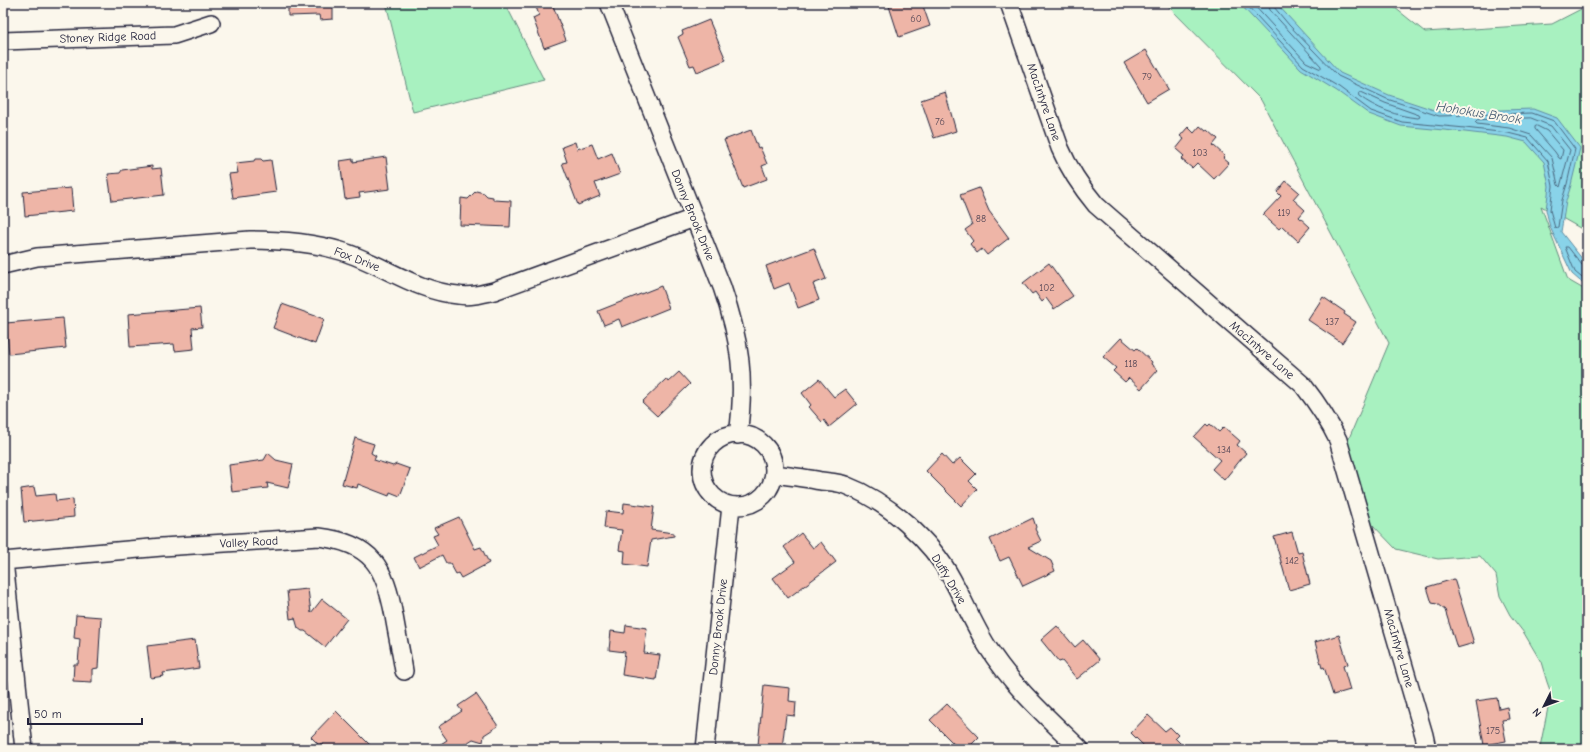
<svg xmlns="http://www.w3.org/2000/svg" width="1590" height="752" font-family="'Comic Neue',sans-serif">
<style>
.green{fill:#a8f1c0;stroke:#658a7e}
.water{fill:#89d3e9;stroke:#608ca3}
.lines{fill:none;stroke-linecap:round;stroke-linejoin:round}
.shore{stroke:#4b6981;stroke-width:1}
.building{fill:#eeb5a7;stroke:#22223b}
.street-casing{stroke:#22223b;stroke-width:20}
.street{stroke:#fbf7ec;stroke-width:17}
.labels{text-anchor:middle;stroke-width:4;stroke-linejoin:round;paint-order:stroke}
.number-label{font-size:10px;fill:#554756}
.street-label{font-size:12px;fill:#22223b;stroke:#fbf7ec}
.water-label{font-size:13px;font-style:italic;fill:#41576f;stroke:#fbf7ec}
</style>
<rect width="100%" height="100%" fill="#fbf7ec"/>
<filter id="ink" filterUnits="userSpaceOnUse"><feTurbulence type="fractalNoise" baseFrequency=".025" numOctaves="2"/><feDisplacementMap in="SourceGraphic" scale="8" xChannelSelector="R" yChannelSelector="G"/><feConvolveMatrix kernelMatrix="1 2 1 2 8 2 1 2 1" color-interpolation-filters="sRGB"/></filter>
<g filter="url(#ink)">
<!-- green -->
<path class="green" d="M 386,3 L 505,3 L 544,80 L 413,112 Z
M 1165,3 L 1389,3 L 1425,32 L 1552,24 L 1585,7 L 1587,9 L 1587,232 L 1541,206 L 1568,280 L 1587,291 L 1587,749 L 1535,749 L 1540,747 L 1551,693 L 1547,682 L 1541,662 L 1524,633 L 1510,615 L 1500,596 L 1496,575 L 1480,556 L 1438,559 L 1396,549 L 1369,521 L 1347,443 L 1389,343 L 1261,100 Z"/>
<!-- water -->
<path class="water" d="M 1239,3 L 1276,3 L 1340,73 L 1389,95 L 1440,112 L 1533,109 L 1557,118 L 1580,148 L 1571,185 L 1566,201 L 1561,232 L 1587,265 L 1587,287 L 1572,274 L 1550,227 L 1546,210 L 1549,186 L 1544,162 L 1526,142 L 1507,137 L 1465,132 L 1401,126 L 1369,114 L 1337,91 L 1301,69 Z"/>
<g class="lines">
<!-- shore -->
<path class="shore" d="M 1245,3 L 1303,66 L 1339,87 L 1371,111 L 1402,122 L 1465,128 L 1508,133 L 1528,138 L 1548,161 L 1553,186 L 1550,210 L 1555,228 L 1558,227 L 1562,200 L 1567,184 L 1575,149 L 1554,121 L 1532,113 L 1439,116 L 1387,99 L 1338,76 L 1289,25 L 1274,7 L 1273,3
M 1252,3 L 1306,62 L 1321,69 L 1321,66 L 1270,10 L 1268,3
M 1359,93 L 1361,92 L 1385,103 L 1419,115 L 1420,117 L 1418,118 C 1396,116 1377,109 1359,96 Z
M 1531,118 L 1551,126 L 1570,150 L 1560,187 L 1558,185 L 1552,158 L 1531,135 L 1509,128 L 1477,124 L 1475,122 L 1477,120 Z
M 1537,126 L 1547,131 L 1563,150 L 1561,159 L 1559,158 L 1555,152 L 1535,129 L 1535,127 Z
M 1587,267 L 1582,265 L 1568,247 L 1565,247 L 1575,272 L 1587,282"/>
</g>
<!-- building -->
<path class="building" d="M 288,3 L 333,3 L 333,19 L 320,20 L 319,15 L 288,16 Z
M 548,3 L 552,3 L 566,40 L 544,48 L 533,18 L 539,15 L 536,7 Z
M 888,3 L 922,3 L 930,26 L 899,37 Z
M 709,20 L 726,60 L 697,72 L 694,65 L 690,66 L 678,37 L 683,34 L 682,31 Z
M 1146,50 L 1169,89 L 1147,102 L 1124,63 Z
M 945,92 L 956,131 L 934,138 L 921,100 Z
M 1200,126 L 1206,131 L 1208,130 L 1218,139 L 1213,145 L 1225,156 L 1223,158 L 1229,163 L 1214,179 L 1197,163 L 1192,168 L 1181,159 L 1184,156 L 1176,149 L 1184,139 L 1180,136 L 1188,127 L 1194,133 Z
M 751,130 L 758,148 L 760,147 L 767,164 L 762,166 L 767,179 L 743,188 L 724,140 Z
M 575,142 L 577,149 L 592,144 L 598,159 L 612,153 L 620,174 L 595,183 L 600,196 L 578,205 L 562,163 L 567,162 L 562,147 Z
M 386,157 L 390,189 L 359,193 L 360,197 L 345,199 L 340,161 L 353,159 L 353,162 Z
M 255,159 L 261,159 L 263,161 L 271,160 L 276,192 L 233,198 L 229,174 L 238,173 L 236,163 L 254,161 Z
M 152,166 L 152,169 L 161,168 L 164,195 L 112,201 L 108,174 L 120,173 L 122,170 Z
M 1286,181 L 1299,192 L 1293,199 L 1305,210 L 1299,217 L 1310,227 L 1298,241 L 1282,226 L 1279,229 L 1263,215 L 1281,196 L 1277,192 Z
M 71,188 L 73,211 L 25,216 L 23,192 Z
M 979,188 L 989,211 L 1009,238 L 987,255 L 982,249 L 977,253 L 970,244 L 973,241 L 965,230 L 972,225 L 960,195 Z
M 476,191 L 484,193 L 487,196 L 493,197 L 493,200 L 511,201 L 510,227 L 460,225 L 461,198 L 468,199 Z
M 814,248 L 826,279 L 813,284 L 819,300 L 798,308 L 789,283 L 774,289 L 766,266 Z
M 1049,263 L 1073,296 L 1054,309 L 1046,298 L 1042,302 L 1035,292 L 1032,294 L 1023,283 Z
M 661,286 L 669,308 L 622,327 L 619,319 L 604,325 L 598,311 Z
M 1323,297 L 1345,312 L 1344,314 L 1356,322 L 1342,343 L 1308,320 Z
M 282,304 L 324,319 L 315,344 L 273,328 Z
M 200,308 L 202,327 L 192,328 L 194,349 L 175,351 L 174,344 L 130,347 L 128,314 Z
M 63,318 L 66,348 L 9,354 L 6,323 Z
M 1121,338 L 1135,350 L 1137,348 L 1152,362 L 1151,364 L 1158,370 L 1141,389 L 1129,378 L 1125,382 L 1113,371 L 1116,368 L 1103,357 Z
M 679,372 L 690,384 L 657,416 L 642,402 L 666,379 L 668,382 Z
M 819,379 L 834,397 L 845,389 L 857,404 L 829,427 L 824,420 L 822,422 L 809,407 L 811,405 L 802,393 Z
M 1206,424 L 1208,426 L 1210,424 L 1219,432 L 1224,427 L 1240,441 L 1237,445 L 1246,453 L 1224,480 L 1212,469 L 1220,460 L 1194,437 Z
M 355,438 L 374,444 L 371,453 L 376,456 L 374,460 L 393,466 L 396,464 L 410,469 L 400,496 L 390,492 L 389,496 L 358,484 L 357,488 L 342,484 Z
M 268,453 L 276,460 L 293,464 L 288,488 L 267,483 L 268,488 L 232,492 L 229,465 L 264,460 Z
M 942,454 L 952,465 L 960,458 L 976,474 L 969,481 L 977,489 L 961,506 L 926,471 Z
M 34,487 L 36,496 L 55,494 L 56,501 L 73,499 L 74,517 L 24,522 L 21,489 Z
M 624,503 L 654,507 L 651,530 L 674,533 L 674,536 L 651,540 L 647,567 L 624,564 L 625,551 L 619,550 L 622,530 L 604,528 L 606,511 L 623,513 Z
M 459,517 L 475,549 L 481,547 L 489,563 L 461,578 L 458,573 L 456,574 L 450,563 L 446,563 L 442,555 L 419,567 L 414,557 L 438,545 L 433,536 L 438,534 L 434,528 Z
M 1033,518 L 1036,527 L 1035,529 L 1041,541 L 1028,547 L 1051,561 L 1055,571 L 1023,586 L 1009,557 L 1000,561 L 990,539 Z
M 1292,532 L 1298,553 L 1302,552 L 1310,584 L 1289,590 L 1274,537 Z
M 801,533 L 813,548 L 821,542 L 836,562 L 788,598 L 773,578 L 795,562 L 784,547 Z
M 1454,579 L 1474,643 L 1457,648 L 1445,610 L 1437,604 L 1432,603 L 1427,587 Z
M 308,589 L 311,613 L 322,599 L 347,619 L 325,647 L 305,631 L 302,631 L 298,628 L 295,618 L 290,619 L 287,591 Z
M 76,615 L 101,617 L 98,668 L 92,669 L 92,682 L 73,681 L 74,664 L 78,664 L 80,639 L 74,638 Z
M 626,625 L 647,628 L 644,653 L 660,655 L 656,680 L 622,675 L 625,652 L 609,650 L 611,631 L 625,633 Z
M 1057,626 L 1075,647 L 1083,640 L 1100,660 L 1077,679 L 1062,661 L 1059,662 L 1041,640 Z
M 1339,635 L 1348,664 L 1343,666 L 1350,690 L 1333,695 L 1325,670 L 1324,667 L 1322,668 L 1315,642 Z
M 195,640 L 199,668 L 163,673 L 164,676 L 151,678 L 147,646 Z
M 764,685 L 790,688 L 789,701 L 796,702 L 795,716 L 786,715 L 782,748 L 758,745 Z
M 476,694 L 498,726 L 484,735 L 483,742 L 473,739 L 457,749 L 433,749 L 447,740 L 438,727 L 462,711 L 458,706 Z
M 1497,698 L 1499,709 L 1507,707 L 1509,719 L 1502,720 L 1506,741 L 1484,745 L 1476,701 Z
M 947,704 L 979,737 L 967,749 L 959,749 L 930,720 Z
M 336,711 L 374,749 L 327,749 L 321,743 L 319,745 L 311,737 Z
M 1148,715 L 1165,731 L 1170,727 L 1178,735 L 1175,738 L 1186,749 L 1147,749 L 1131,733 Z"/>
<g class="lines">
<!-- street casing -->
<g class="street-casing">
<path id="street" d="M 609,3 L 722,287 C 740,339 746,379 738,435
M 1009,3 L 1060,148 C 1069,169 1081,187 1096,205 L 1303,385 C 1317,403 1328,419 1338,440 L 1424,735 L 1427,749
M 3,41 L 174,35 L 211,23
M 3,265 L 37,257 L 250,240 C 281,240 311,242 341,251 C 381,263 415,291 458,295 C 470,297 482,294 494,291 L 694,218
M702 470a36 36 0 1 1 72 0a36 36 0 1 1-72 0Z
M 774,474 C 790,476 806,478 821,481 C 829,482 838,482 845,485 C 887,501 931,540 952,579 C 964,601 974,625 987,646 C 1012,686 1047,717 1080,749
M 3,561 L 162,547 L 319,537 C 372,543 385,567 394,616 C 397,634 401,652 404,671
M 4,561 L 24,749
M 705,749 L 731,506"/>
</g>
<!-- street -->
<use href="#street" class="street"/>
</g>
</g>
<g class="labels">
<!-- number labels -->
<g class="number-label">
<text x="916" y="22">60</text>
<text x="1147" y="80">79</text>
<text x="940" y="125">76</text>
<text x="1200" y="156">103</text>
<text x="1284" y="216">119</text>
<text x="981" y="222">88</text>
<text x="1047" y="291">102</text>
<text x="1332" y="325">137</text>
<text x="1131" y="367">118</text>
<text x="1224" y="453">134</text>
<text x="1292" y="564">142</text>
<text x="1493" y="734">175</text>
</g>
<!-- street labels -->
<g class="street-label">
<text transform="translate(108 37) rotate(-2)" y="4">Stoney Ridge Road</text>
<text transform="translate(1044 102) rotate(71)" y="4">MacIntyre Lane</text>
<text transform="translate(693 215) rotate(68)" y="4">Donny Brook Drive</text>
<text transform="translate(357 259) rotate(21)" y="4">Fox Drive</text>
<text transform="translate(1262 350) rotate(41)" y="4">MacIntyre Lane</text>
<text transform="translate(249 542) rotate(-3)" y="4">Valley Road</text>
<text transform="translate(949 579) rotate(59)" y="4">Duffy Drive</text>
<text transform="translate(718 627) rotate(-84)" y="4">Donny Brook Drive</text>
<text transform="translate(1399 648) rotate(74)" y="4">MacIntyre Lane</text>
</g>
<!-- water labels -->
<g class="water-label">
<text transform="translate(1479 112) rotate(9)" y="5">Hohokus Brook</text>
</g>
</g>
<!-- margin -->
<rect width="1590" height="752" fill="none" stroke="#fbf7ec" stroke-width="16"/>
<rect x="8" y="8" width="1574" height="736" fill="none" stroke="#22223b" stroke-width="1.5" filter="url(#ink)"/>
<!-- north arrow -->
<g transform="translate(1544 706) rotate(228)" stroke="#fbf7ec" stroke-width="3" paint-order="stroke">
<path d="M0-3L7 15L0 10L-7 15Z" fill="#22223b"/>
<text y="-6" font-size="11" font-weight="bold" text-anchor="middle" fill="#22223b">N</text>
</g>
<!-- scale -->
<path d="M28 718v6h114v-6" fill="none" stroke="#22223b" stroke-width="2"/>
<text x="34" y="718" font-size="12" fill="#22223b" stroke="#fbf7ec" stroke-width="3" paint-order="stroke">50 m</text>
</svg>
